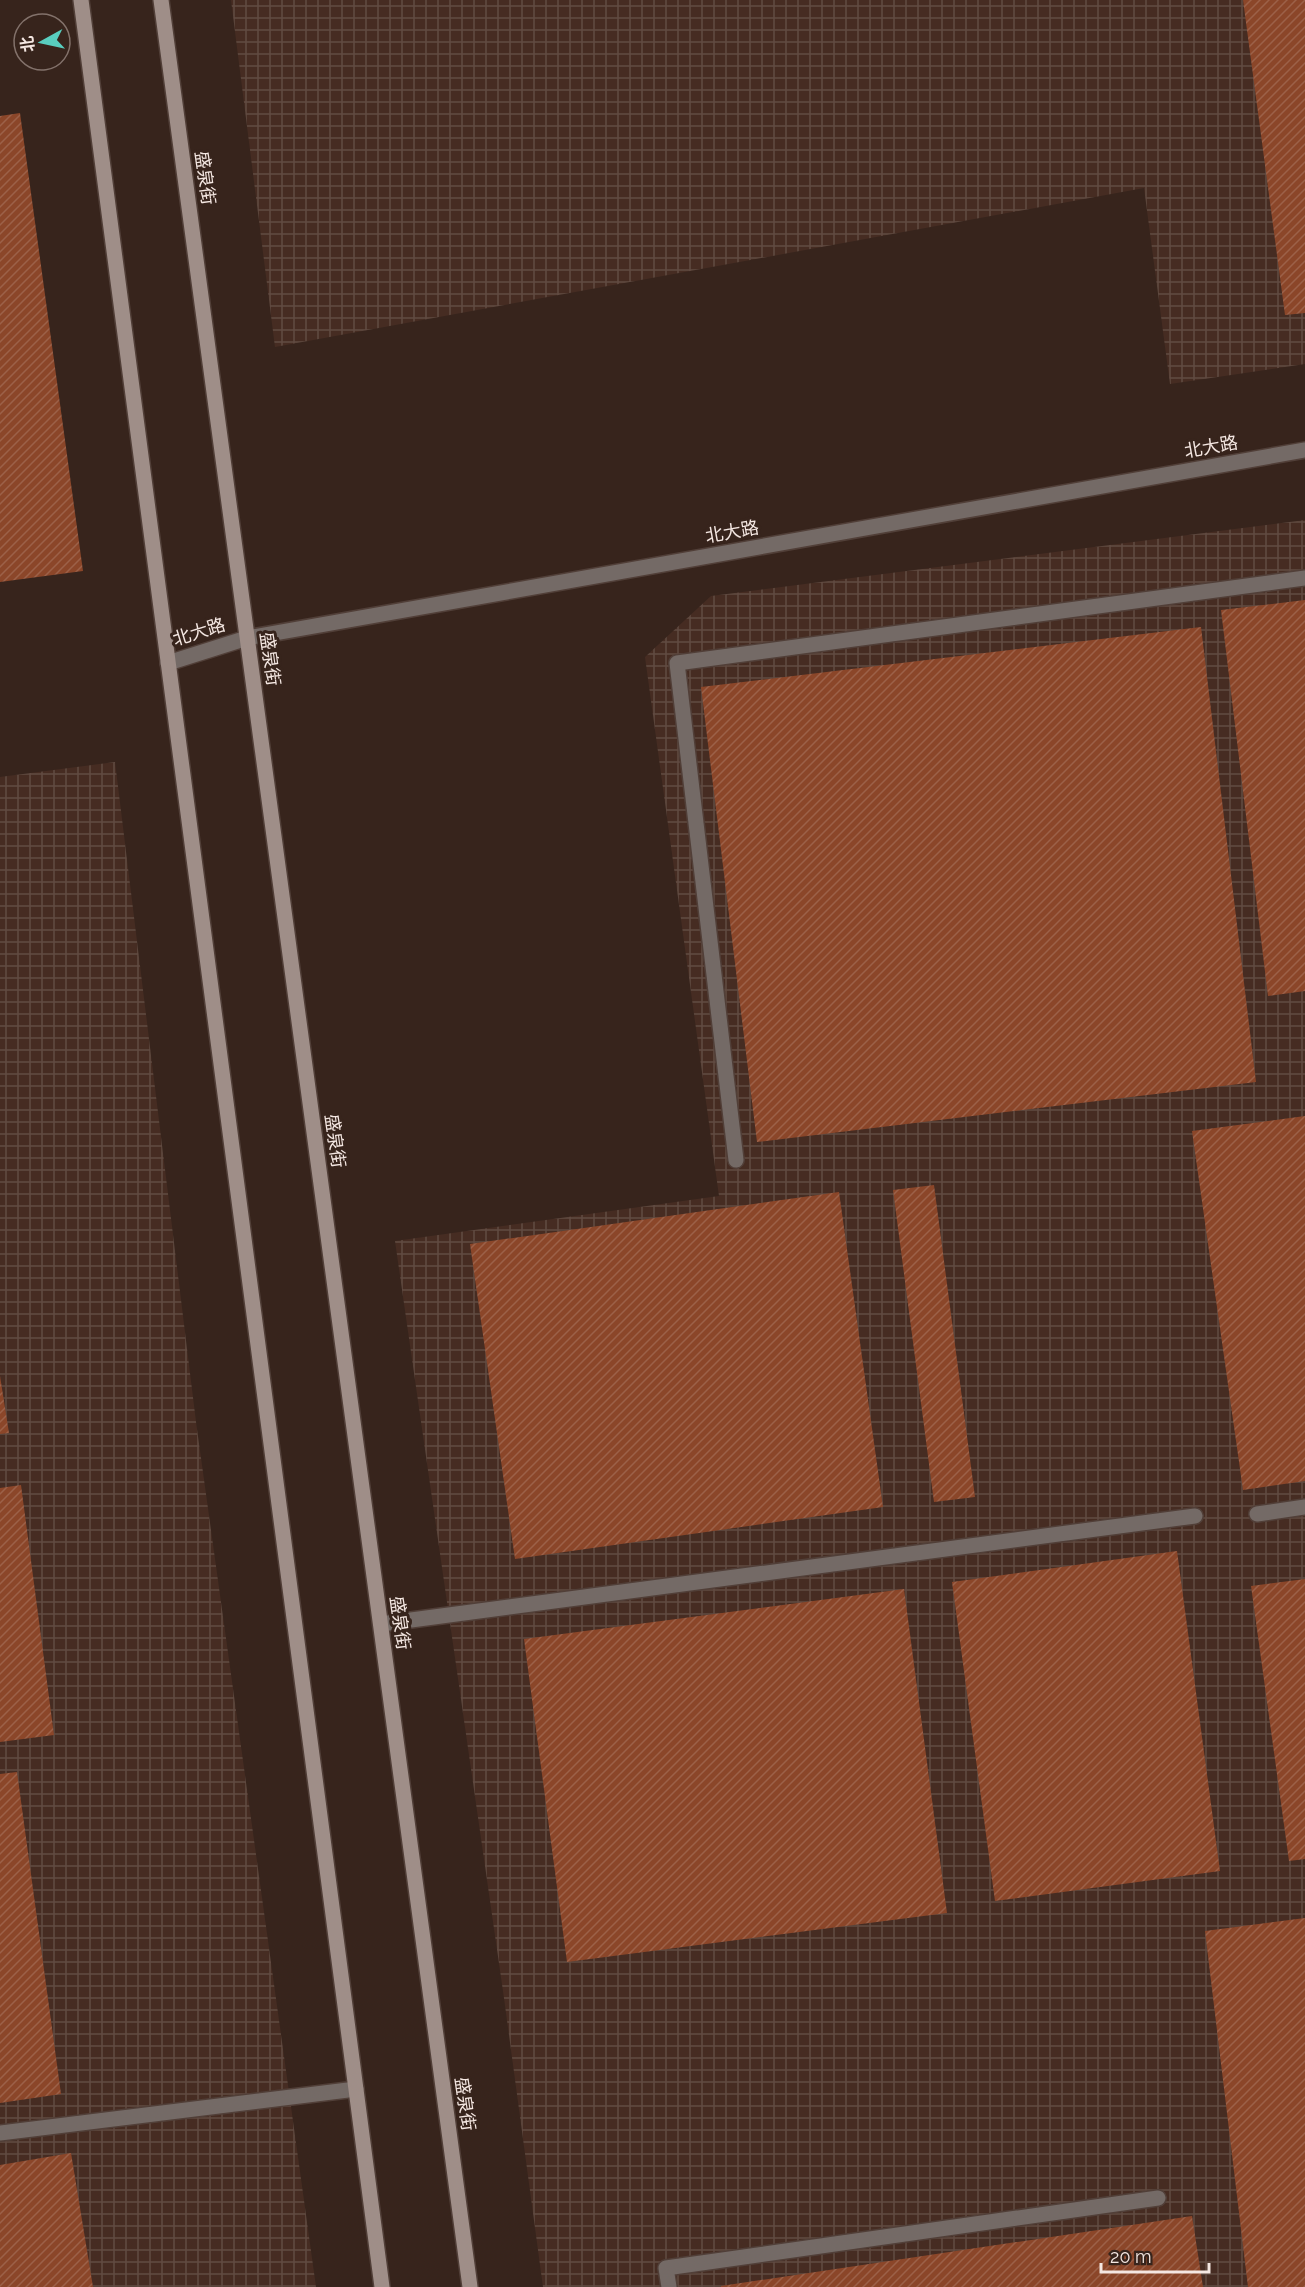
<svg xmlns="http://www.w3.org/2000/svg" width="1305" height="2287" font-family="Raleway,'Noto Sans SC',sans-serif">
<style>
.industrial{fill:url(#industrial-grid)}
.building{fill:url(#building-hatch)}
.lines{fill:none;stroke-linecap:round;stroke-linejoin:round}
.service-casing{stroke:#513f38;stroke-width:18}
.tertiary-casing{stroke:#513f38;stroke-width:18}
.secondary-casing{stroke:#513f38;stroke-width:18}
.service{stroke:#746a66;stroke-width:15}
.tertiary{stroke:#746a66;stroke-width:15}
.secondary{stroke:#9f8e88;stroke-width:15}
.labels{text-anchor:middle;stroke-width:6;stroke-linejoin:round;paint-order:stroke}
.street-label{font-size:18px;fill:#f4e7e2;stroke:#37241c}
</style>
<defs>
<pattern id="industrial-grid" width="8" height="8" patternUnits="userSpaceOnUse" patternTransform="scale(1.5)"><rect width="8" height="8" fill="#462c22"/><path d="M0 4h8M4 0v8" fill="none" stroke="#614b42"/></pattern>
<pattern id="building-hatch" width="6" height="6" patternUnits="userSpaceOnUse" patternTransform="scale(1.5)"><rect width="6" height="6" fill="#8b4629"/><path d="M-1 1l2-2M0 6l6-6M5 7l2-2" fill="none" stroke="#9c6148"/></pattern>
</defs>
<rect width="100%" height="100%" fill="#37241c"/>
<!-- industrial -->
<path class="industrial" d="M 231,0 L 1305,0 L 1305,364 L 1170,384 L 1144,188 L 275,347 Z
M 1305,520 L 1305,2287 L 543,2287 L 504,1998 L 395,1241 L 719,1196 L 645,657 L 711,596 Z
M 115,762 L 196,1422 L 316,2287 L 0,2287 L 0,777 Z"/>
<!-- building -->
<path class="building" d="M 1243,0 L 1305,0 L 1305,313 L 1285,315 Z
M 20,113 L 83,571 L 0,582 L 0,116 Z
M 1305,600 L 1305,991 L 1268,996 L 1221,610 Z
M 1201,627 L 1256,1082 L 757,1142 L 701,687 Z
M 1305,1116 L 1305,1481 L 1243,1490 L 1192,1131 Z
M 934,1185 L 975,1497 L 934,1502 L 893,1190 Z
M 839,1192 L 883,1507 L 515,1559 L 470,1244 Z
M 0,1376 L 9,1433 L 0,1434 Z
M 21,1485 L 54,1735 L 0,1742 L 0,1488 Z
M 1177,1551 L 1220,1871 L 995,1901 L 952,1582 Z
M 1305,1579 L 1305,1859 L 1289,1861 L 1251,1586 Z
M 904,1589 L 947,1913 L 567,1962 L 524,1639 Z
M 17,1772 L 61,2094 L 0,2103 L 0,1774 Z
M 1305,1918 L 1305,2287 L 1248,2287 L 1205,1931 Z
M 71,2153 L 93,2287 L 0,2287 L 0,2165 Z
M 1192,2216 L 1203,2287 L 721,2287 L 721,2286 Z"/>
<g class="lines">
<!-- service casing -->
<g class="service-casing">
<path id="service" d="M 736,1160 L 677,663 L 1305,578
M 1257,1514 L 1305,1507
M 381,1624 L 1195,1516
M 0,2133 L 356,2089
M 669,2287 L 666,2268 L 1158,2198"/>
</g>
<!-- tertiary casing -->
<g class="tertiary-casing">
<path id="tertiary" d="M 168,663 L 247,638 L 1305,450"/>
</g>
<!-- secondary casing -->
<g class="secondary-casing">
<path id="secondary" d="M 81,0 L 382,2287
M 161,0 L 470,2287"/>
</g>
<!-- service -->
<use href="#service" class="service"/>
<!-- tertiary -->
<use href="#tertiary" class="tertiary"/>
<!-- secondary -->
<use href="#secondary" class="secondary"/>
</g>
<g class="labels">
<!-- street labels -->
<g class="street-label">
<text transform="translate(205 178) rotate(82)" y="6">盛泉街</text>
<text transform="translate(1211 447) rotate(-10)" y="6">北大路</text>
<text transform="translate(732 532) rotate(-10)" y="6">北大路</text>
<text transform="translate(199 632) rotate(-17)" y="6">北大路</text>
<text transform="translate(270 659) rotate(82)" y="6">盛泉街</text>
<text transform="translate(335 1141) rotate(82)" y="6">盛泉街</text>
<text transform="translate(400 1623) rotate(82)" y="6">盛泉街</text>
<text transform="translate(465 2104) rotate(82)" y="6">盛泉街</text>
</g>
</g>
<!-- north arrow -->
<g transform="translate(42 42) rotate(262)"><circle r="28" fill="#37241c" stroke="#83726b" stroke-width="1.5"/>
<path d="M0-4.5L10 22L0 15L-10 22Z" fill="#59cebf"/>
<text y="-9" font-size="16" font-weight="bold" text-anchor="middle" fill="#f4e7e2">北</text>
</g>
<!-- scale -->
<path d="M1101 2263v9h108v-9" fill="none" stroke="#f4e7e2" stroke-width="3"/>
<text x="1110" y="2263" font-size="18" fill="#f4e7e2" stroke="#37241c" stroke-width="4.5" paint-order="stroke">20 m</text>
</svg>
